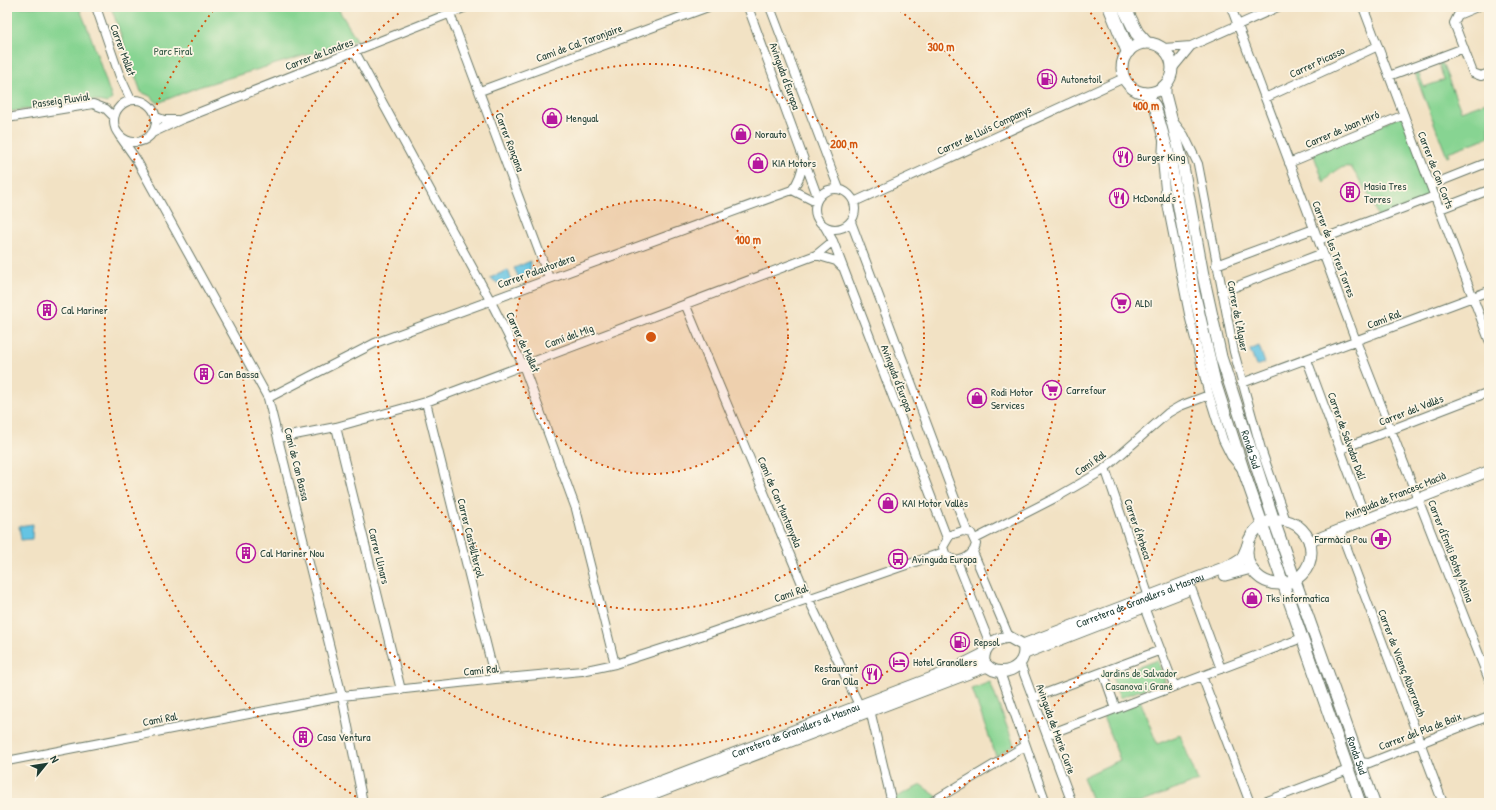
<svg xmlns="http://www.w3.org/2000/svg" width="1496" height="810" font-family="'Patrick Hand',sans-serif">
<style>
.green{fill:#87d492;stroke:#538863}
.water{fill:#65c4e3;stroke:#42808c}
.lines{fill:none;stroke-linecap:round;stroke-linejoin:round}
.minor-casing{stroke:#697766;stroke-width:10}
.tertiary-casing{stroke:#697766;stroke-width:12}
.secondary-casing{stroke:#697766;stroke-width:13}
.trunk-casing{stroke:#697766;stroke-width:15}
.minor{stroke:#fff;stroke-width:8}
.tertiary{stroke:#fff;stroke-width:10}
.secondary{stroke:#fff;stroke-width:11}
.trunk{stroke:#fff;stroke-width:13}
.ring{fill:none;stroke:#d45610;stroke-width:2;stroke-dasharray:2 4}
.labels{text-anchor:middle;stroke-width:3.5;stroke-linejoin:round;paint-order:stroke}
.street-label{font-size:11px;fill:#1f3d34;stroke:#fcf5e5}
.park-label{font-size:11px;fill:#345b47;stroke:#fcf5e5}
.poi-label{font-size:11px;fill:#1f3d34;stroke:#fcf5e5;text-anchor:start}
.centre{fill:#d45610;stroke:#fcf5e5;stroke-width:2}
.ring-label{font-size:12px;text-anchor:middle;font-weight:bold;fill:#d45610;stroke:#fcf5e5;stroke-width:3.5;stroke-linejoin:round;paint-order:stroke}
</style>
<rect width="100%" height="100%" fill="#fcf5e5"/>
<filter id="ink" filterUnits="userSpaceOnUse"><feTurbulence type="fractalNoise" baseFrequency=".025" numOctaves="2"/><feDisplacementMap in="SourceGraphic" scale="8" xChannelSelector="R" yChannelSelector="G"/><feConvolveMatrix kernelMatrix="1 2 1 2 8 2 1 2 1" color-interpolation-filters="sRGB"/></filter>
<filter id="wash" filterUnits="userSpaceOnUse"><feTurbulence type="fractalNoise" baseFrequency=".012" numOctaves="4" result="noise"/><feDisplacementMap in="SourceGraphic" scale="16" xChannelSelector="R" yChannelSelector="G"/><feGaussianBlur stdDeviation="0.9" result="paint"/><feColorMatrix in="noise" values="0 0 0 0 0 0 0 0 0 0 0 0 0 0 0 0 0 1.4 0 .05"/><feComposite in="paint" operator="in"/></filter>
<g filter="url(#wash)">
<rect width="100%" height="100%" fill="#f2e2c4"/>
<!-- green -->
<path class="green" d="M 7,7 L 79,7 L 91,37 L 112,99 L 107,103 L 94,100 L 7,112 Z
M 111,7 L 337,7 L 357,40 L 198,87 L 158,103 L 150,96 L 141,92 Z
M 1442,63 L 1461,111 L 1489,101 L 1489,137 L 1448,152 L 1449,156 L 1447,157 L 1415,73 L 1418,72 L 1424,87 L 1444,80 L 1439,64 Z
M 1404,115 L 1435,196 L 1378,218 L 1372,200 L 1351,167 C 1340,165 1329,174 1324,183 L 1313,153 Z
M 1157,660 L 1165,681 L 1120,698 L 1112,677 Z
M 990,682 L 1014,745 L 996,756 L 972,689 Z
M 1140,700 L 1157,744 L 1180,735 L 1198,781 L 1139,803 L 1093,803 L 1083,777 L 1120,760 L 1102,714 Z
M 921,785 L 939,798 L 930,803 L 884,803 Z"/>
<!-- water -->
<path class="water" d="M 531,261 L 530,271 L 519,278 L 514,268 Z
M 508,270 L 512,281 L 499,284 L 490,278 Z
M 1259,346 L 1265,363 L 1256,366 L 1250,350 Z
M 33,524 L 32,539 L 21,540 L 19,526 Z"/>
</g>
<g filter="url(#ink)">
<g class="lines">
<!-- minor casing -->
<g class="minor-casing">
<path id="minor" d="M 96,7 L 119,74 L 131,100
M 748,7 L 818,198
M 770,7 L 839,189
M 1231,7 L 1356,341 L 1489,680
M 1363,7 L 1489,340
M 1477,7 L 1458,15 L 1454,23 L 1473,73 L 1481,76 L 1489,73
M 450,14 L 549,278
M 1164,48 L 1191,46 L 1278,7
M 355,52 L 490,300 L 523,365 L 576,509 L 615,664
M 1173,68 L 1191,46
M 1389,76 L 1464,48
M 480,91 L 708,7
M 1265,98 L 1378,46
M114 121a21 21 0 1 1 42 0a21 21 0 1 1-42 0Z
M 156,117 L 164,120 L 177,120
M 7,118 L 93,104 L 106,109 L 114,117
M 1173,121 L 1184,135 L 1198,164 L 1234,352 L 1261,449 L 1286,521
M 152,133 L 180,120 L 466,7
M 119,135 L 136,159 L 268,398 L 342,696 L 363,803
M 1163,142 L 1162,160 L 1166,199 L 1190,319 L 1209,395 L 1223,440 L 1231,456 L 1241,468
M 1289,163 L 1404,115
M 1431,185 L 1489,162
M815 209a20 20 0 1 1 40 0a20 20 0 1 1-40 0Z
M 792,190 C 799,181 802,173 803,162
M 854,202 L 1124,78
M 1440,209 L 1489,190
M 851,222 L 967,531
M 825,227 L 833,241 L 947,538
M 1319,240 L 1435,196
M 816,255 L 836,261 L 842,267
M 1216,265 L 1314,229
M 1222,292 L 1323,253
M 686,306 L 808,598 L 859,705
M 1307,360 L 1366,519
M 1242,383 L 1489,291
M 268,398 L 375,343 L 792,190 L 816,202
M 426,402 L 495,679
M 336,427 L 401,690
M 279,438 L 336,427 L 426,402 L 816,255 L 833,241
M 1341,449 L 1489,392
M 1105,468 L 1149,597
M 1340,530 L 1443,803
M 963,531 L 971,533 L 976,544 C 974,554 967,559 957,561 L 946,556 L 943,547 L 950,535 Z
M 975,539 L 1057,497 L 1102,471 L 1168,413 L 1180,406 L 1209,395
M 973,552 L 1009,637
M 957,561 L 990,644
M 1191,588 L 1221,669
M 1144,607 L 1174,685
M 1020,663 L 1072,803
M 1000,672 L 1046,803
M 1103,672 L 1116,709
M 1202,676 L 1250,803
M 1033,698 L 1161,650
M 870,710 L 892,803
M 1047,735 L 1302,638
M 7,761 L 342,696 L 495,679 L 582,671 L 615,664 L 689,640 L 944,552
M 1359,762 L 1369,763 L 1489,716
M 930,803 L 1025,746
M 1262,803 L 1348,770"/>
</g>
<!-- tertiary casing -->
<g class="tertiary-casing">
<path id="tertiary" d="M 1309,542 L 1489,471"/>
</g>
<!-- secondary casing -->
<g class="secondary-casing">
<g id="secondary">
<circle cx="1147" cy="68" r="25"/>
<path id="s1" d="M 1165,86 L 1165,94 L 1182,161 L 1203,275 L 1221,357 L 1274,521 L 1374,803"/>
<path d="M 1145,93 L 1155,106 L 1171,163 L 1194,292 L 1215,382 L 1244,472 L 1360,803"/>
<circle cx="1279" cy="552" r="32"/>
<path d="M 1225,575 L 1251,568"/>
<path d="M 1009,637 L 1023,645 C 1030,668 997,682 984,662 C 982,646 994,639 1009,637 Z"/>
<path id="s2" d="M 1023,645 L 1234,564 L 1242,559 L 1248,545"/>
<path d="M 1025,653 L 1185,591"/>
<path id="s3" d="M 605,803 L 948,672 L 984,654"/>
<path d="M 628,803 L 987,666"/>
</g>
</g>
<!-- trunk casing -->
<g class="trunk-casing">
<path id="trunk" d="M 1110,7 L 1128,51
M 1124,7 L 1137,33 L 1145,42"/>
</g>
<!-- minor -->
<use href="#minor" class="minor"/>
<!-- tertiary -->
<use href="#tertiary" class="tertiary"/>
<!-- secondary -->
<use href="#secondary" class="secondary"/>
<!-- trunk -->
<use href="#trunk" class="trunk"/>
</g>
</g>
<!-- distance rings -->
<circle cx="651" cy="337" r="137" fill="#d45610" fill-opacity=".12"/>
<g class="ring">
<circle cx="651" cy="337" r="137"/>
<circle cx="651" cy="337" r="273"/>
<path d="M895 7A410 410 0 1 1 407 7"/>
<path d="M366 803A546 546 0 0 1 215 8M1087 8A546 546 0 0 1 936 803"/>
</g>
<!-- icons -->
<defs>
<g id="fuel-ring" transform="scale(1)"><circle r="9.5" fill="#fcf5e5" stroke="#b5179e" stroke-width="1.5"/><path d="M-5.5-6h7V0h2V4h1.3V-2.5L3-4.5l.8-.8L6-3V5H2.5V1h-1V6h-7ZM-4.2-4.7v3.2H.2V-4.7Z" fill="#b5179e"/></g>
<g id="shop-ring" transform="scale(1)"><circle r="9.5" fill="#fcf5e5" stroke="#b5179e" stroke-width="1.5"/><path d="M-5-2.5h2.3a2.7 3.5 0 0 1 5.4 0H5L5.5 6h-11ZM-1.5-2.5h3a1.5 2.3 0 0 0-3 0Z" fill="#b5179e"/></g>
<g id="restaurant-ring" transform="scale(1)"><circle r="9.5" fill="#fcf5e5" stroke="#b5179e" stroke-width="1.5"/><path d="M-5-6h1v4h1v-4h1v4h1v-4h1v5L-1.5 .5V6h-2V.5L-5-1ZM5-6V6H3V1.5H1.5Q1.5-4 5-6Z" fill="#b5179e"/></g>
<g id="building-ring" transform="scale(1)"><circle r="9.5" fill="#fcf5e5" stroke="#b5179e" stroke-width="1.5"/><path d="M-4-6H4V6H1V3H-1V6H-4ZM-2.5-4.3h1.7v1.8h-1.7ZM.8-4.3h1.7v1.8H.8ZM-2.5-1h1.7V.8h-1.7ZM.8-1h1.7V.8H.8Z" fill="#b5179e"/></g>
<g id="supermarket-ring" transform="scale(1)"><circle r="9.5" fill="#fcf5e5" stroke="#b5179e" stroke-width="1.5"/><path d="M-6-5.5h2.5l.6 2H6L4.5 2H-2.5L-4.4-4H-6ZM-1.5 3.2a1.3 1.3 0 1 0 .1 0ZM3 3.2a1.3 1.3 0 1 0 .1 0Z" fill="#b5179e"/></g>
<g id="pharmacy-ring" transform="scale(1)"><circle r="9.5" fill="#fcf5e5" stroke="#b5179e" stroke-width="1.5"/><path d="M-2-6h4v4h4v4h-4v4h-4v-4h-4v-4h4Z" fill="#b5179e"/></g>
<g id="bus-ring" transform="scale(1)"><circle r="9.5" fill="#fcf5e5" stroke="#b5179e" stroke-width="1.5"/><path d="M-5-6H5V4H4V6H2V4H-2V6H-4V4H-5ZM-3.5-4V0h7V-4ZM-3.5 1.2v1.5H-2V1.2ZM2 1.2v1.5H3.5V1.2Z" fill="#b5179e"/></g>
<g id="hotel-ring" transform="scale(1)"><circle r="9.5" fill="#fcf5e5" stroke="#b5179e" stroke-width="1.5"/><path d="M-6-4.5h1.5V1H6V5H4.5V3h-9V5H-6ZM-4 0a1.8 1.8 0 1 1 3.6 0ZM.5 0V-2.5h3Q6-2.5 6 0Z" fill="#b5179e"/></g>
</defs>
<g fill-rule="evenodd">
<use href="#fuel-ring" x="1047" y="79"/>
<use href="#shop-ring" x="552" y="118"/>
<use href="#shop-ring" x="741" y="134"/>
<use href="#restaurant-ring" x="1123" y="157"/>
<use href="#shop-ring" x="758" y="163"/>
<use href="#building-ring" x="1350" y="192"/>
<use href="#restaurant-ring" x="1119" y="198"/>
<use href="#supermarket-ring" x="1121" y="303"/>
<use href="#building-ring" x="47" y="310"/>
<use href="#building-ring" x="204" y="374"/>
<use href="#supermarket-ring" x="1052" y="390"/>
<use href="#shop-ring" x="977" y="398"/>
<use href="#shop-ring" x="888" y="503"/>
<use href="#pharmacy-ring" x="1381" y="539"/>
<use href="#building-ring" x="246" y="553"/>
<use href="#bus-ring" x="898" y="559"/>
<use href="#shop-ring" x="1252" y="598"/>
<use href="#fuel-ring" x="960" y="642"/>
<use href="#hotel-ring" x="899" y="662"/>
<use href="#restaurant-ring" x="872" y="674"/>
<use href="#building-ring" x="303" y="737"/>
</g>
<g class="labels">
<!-- street labels -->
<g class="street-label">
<text transform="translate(579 43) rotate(-20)" y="4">Camí de Cal Taronjaire</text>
<text transform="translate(123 50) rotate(70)" y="4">Carrer Mollet</text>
<text transform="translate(319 54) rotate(-21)" y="4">Carrer de Londres</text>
<text transform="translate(1317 62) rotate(-25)" y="4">Carrer Picasso</text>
<text transform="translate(785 76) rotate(70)" y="4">Avinguda d'Europa</text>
<text transform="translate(61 100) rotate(-8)" y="4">Passeig Fluvial</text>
<text transform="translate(1342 129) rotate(-23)" y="4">Carrer de Joan Miró</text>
<text transform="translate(984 130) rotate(-25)" y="4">Carrer de Lluís Companys</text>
<text transform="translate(510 142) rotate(69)" y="4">Carrer Ronçana</text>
<text transform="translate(1436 170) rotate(69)" y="4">Carrer de Can Corts</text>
<text transform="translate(1334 249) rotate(69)" y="4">Carrer de les Tres Torres</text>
<text transform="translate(536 271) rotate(-20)" y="4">Carrer Palautordera</text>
<text transform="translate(1238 316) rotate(79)" y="4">Carrer de l'Alguer</text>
<text transform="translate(1384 319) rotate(-21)" y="4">Camí Ral</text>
<text transform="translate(569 336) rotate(-20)" y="4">Camí del Mig</text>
<text transform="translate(523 342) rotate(65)" y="4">Carrer de Mollet</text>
<text transform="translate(897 378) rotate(69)" y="4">Avinguda d'Europa</text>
<text transform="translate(1411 410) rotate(-21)" y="4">Carrer del Vallès</text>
<text transform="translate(1347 436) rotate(70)" y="4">Carrer de Salvador Dalí</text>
<text dy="4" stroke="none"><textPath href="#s1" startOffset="374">Ronda Sud</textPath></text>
<text transform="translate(1090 463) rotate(-35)" y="4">Camí Ral</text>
<text transform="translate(297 464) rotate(76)" y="4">Camí de Can Bassa</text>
<text transform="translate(1395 495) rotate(-22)" y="4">Avinguda de Francesc Macià</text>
<text transform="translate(780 502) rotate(67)" y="4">Camí de Can Muntanyola</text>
<text transform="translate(1138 529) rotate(71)" y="4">Carrer d'Arbeca</text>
<text transform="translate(471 538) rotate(76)" y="4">Carrer Castellterçol</text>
<text transform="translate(1451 551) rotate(69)" y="4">Carrer d'Emili Botey Alsina</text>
<text transform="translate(379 556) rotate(76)" y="4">Carrer Llinars</text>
<text transform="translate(791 593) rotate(-19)" y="4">Camí Ral</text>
<text dy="4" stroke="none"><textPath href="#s2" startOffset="125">Carretera de Granollers al Masnou</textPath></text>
<text transform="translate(1402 663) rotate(69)" y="4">Carrer de Vicenç Albarranch</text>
<text transform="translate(481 670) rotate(-6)" y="4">Camí Ral</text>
<text transform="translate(160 719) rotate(-11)" y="4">Camí Ral</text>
<text transform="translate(1056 729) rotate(70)" y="4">Avinguda de Marie Curie</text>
<text dy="4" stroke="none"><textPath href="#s3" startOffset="204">Carretera de Granollers al Masnou</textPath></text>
<text transform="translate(1420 731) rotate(-21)" y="4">Carrer del Pla de Baix</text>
<text dy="4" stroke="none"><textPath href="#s1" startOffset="698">Ronda Sud</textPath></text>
</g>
<!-- park labels -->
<g class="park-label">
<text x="173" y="55">Parc Firal</text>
<text x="1139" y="677">Jardins de Salvador<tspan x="1139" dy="13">Casanova i Grané</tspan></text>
</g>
<!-- poi labels -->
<g class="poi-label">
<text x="1061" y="83">Autonetoil</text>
<text x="566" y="122">Mengual</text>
<text x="755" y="138">Norauto</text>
<text x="1137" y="161">Burger King</text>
<text x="772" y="167">KIA Motors</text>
<text x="1364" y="190">Masia Tres<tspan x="1364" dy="13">Torres</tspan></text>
<text x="1133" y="202">McDonald's</text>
<text x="1135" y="307">ALDI</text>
<text x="61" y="314">Cal Mariner</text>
<text x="218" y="378">Can Bassa</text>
<text x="1066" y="394">Carrefour</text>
<text x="991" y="396">Rodi Motor<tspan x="991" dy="13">Services</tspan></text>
<text x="902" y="507">KAI Motor Vallès</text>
<text x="1367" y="543" text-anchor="end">Farmàcia Pou</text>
<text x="260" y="557">Cal Mariner Nou</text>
<text x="912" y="563">Avinguda Europa</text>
<text x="1266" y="602">Tks informatica</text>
<text x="974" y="646">Repsol</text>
<text x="913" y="666">Hotel Granollers</text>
<text x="858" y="672" text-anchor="end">Restaurant<tspan x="858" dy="13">Gran Olla</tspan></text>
<text x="317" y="741">Casa Ventura</text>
</g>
</g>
<circle cx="651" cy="337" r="6" class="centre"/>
<g class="ring-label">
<text x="941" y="51">300 m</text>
<text x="1146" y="110">400 m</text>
<text x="844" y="148">200 m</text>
<text x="748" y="244">100 m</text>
</g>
<!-- margin -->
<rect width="1496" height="810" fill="none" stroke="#fcf5e5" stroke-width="24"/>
<!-- north arrow -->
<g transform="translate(46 764) rotate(60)" stroke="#fcf5e5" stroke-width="3" paint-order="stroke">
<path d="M0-3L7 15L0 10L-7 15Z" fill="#1f3d34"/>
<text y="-6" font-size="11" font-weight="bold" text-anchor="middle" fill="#1f3d34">N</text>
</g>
</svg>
